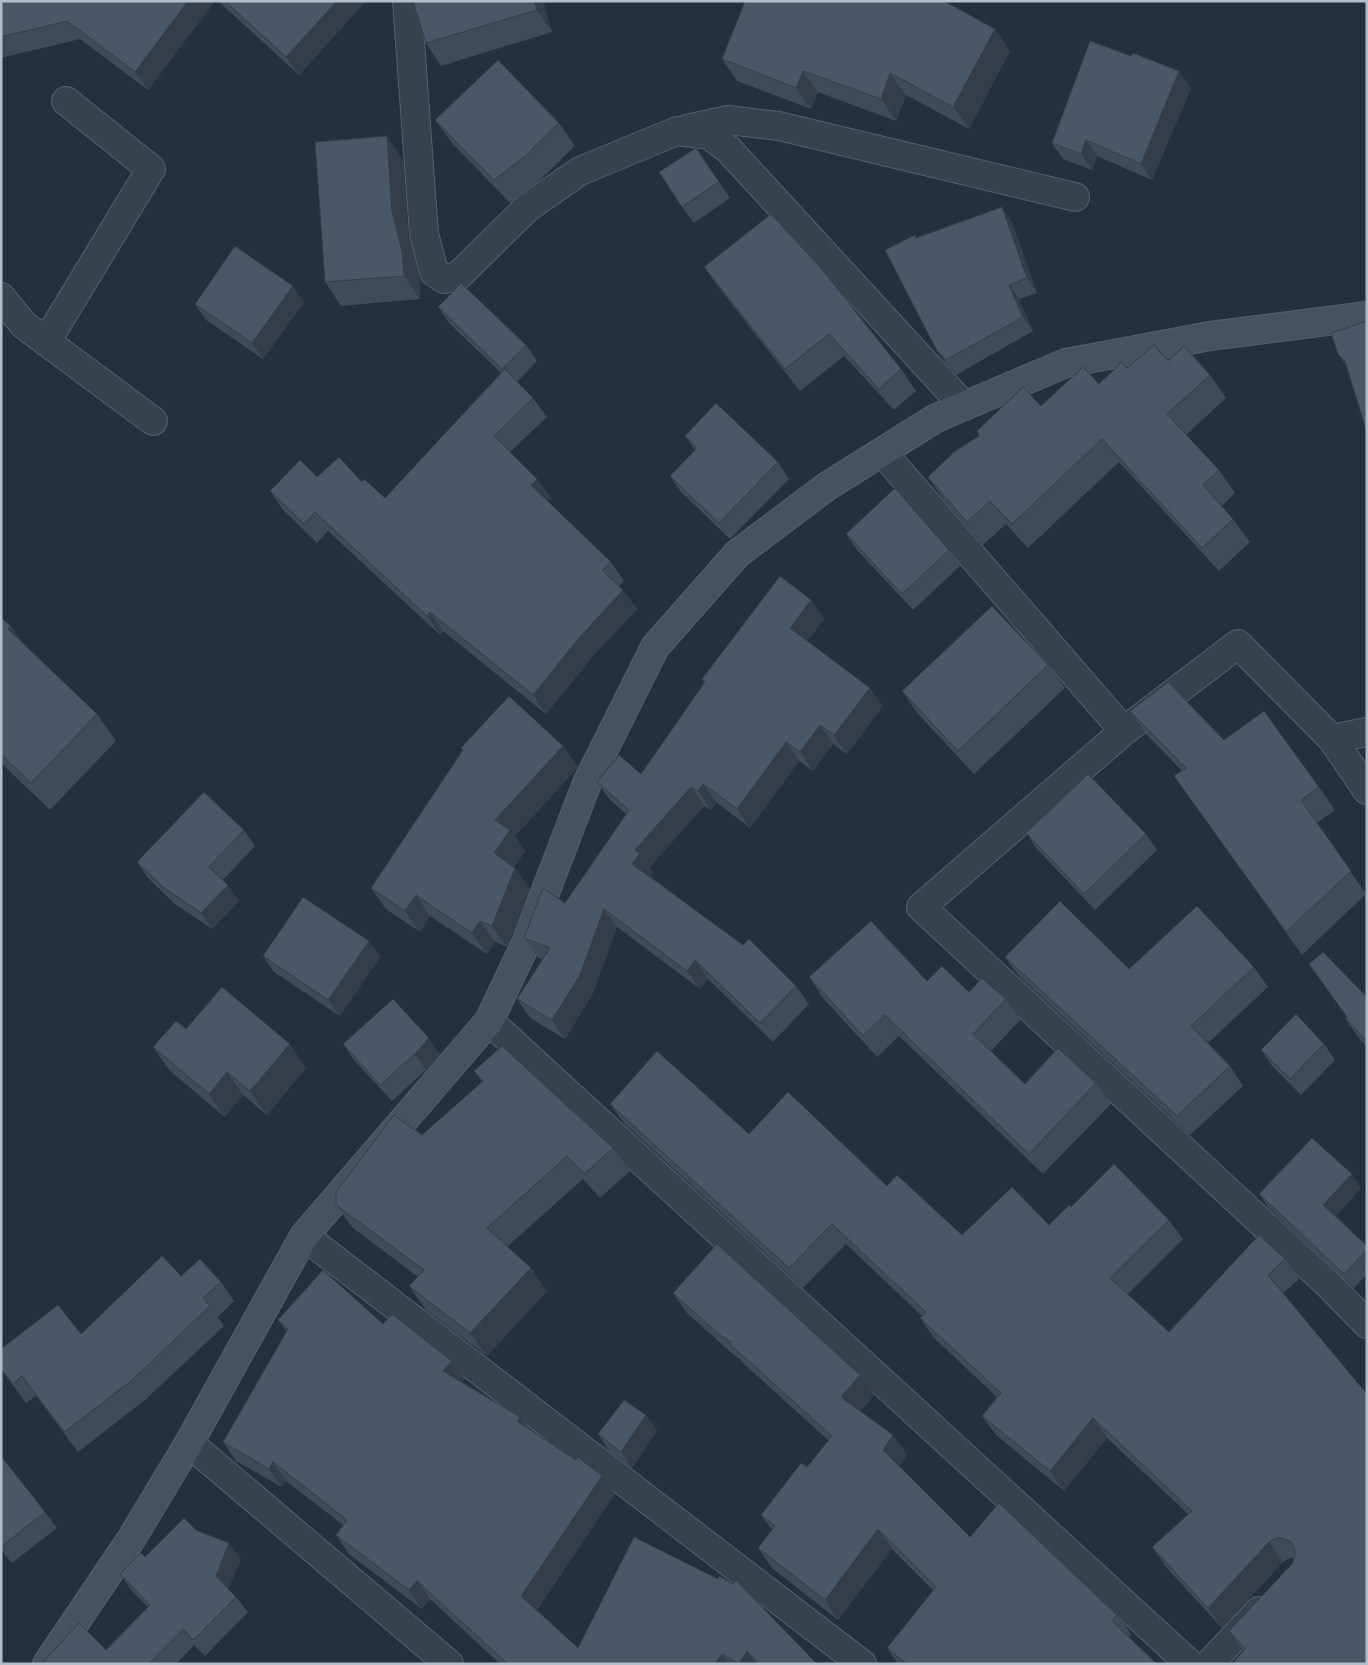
<svg xmlns="http://www.w3.org/2000/svg" width="1368" height="1665" font-family="'Space Grotesk',sans-serif">
<style>
.lines{fill:none;stroke-linecap:round;stroke-linejoin:round}
.street-casing{stroke:#56606d;stroke-width:30}
.secondary-casing{stroke:#56606d;stroke-width:30}
.street{stroke:#38424f;stroke-width:28}
.secondary{stroke:#465162;stroke-width:28}
.wall{fill:#404b59}
.shaded-wall{fill:#343d49}
.building{fill:#4a5768;stroke:#343d49}
</style>
<rect width="100%" height="100%" fill="#24303f"/>
<g class="lines">
<!-- street casing -->
<g class="street-casing">
<path id="street" d="M 407,1 L 424,234 L 434,272 L 444,279 L 458,276 L 527,208 L 580,171 L 677,131 L 709,135 L 729,150 L 964,406
M 687,129 L 728,120 L 779,126 L 1075,197
M 1,297 L 24,325 L 153,421
M 46,342 L 151,169 L 66,101
M 882,452 L 1124,731
M 1332,739 L 1367,732
M 1367,790 L 1332,739 L 1238,644 L 1124,731 L 921,907 L 1329,1285 L 1367,1324
M 489,1021 L 1190,1664
M 304,1236 L 862,1664
M 189,1443 L 449,1664
M 1209,1664 L 1259,1611"/>
</g>
<!-- secondary casing -->
<g class="secondary-casing">
<path id="secondary" d="M 47,1664 L 130,1541 L 189,1443 L 304,1236 L 489,1021 L 525,945 L 587,783 L 655,647 L 737,554 L 826,487 L 936,418 L 1066,363 L 1210,336 L 1367,316"/>
</g>
<!-- street -->
<use href="#street" class="street"/>
<!-- secondary -->
<use href="#secondary" class="secondary"/>
</g>
<!-- wall -->
<path class="wall" d="M 1,1 L 215,1 L 148,90 L 80,39 L 1,58 Z
M 218,1 L 366,1 L 299,75 Z
M 543,1 L 552,32 L 441,66 L 426,43 Z
M 995,29 L 1010,51 L 969,129 L 906,95 L 896,121 L 818,92 L 811,109 L 737,81 L 722,59 Z
M 1131,56 L 1179,71 L 1191,88 L 1152,180 L 1097,156 L 1092,170 L 1063,159 L 1052,143 Z
M 435,120 L 559,123 L 575,146 L 540,180 L 510,203 L 452,143 Z
M 696,148 L 730,198 L 694,223 L 682,207 Z
M 403,160 L 408,235 L 419,275 L 420,299 L 341,306 L 325,282 Z
M 1012,222 L 1037,293 L 1019,299 L 1033,331 L 956,375 L 946,363 L 936,349 L 917,238 Z
M 704,267 L 901,369 L 916,391 L 894,410 L 844,356 L 800,391 L 719,288 Z
M 304,302 L 263,359 L 206,320 L 195,304 Z
M 438,307 L 526,345 L 537,361 L 517,382 L 533,398 L 547,417 L 510,452 L 537,479 L 551,498 L 547,501 L 611,562 L 624,581 L 619,586 L 623,590 L 637,609 L 592,657 L 546,714 L 443,631 L 440,635 L 328,531 L 317,543 L 283,510 L 270,491 L 317,477 L 362,482 L 385,498 L 501,373 L 449,323 Z
M 1367,321 L 1347,366 L 1338,354 Z
M 1168,361 L 1210,375 L 1226,398 L 1186,435 L 1219,470 L 1235,493 L 1222,506 L 1233,519 L 1250,542 L 1219,571 L 1119,462 L 1028,548 L 1006,524 L 983,545 L 944,500 L 928,477 L 1041,406 L 1099,384 L 1127,368 Z
M 685,436 L 778,462 L 789,479 L 730,539 L 681,492 L 670,476 L 695,450 Z
M 846,534 L 949,550 L 960,566 L 913,610 L 857,550 Z
M 811,600 L 824,619 L 807,641 L 883,706 L 847,754 L 833,744 L 813,771 L 799,761 L 750,828 L 716,802 L 711,810 L 704,806 L 650,867 L 653,872 L 650,876 L 796,986 L 809,1004 L 773,1042 L 708,979 L 700,989 L 617,927 L 593,993 L 565,1039 L 530,1018 L 517,999 L 542,959 L 537,957 L 524,938 L 565,903 L 626,814 L 610,800 L 597,782 L 641,774 L 704,683 L 702,679 Z
M 1,618 L 11,626 L 23,643 L 97,714 L 116,741 L 50,810 L 1,763 Z
M 1048,665 L 1065,688 L 974,774 L 918,714 L 902,691 Z
M 1130,711 L 1224,740 L 1319,787 L 1335,810 L 1317,823 L 1366,894 L 1302,955 L 1174,776 L 1182,771 L 1146,734 Z
M 461,748 L 578,767 L 515,836 L 525,851 L 514,867 L 530,889 L 507,947 L 495,942 L 487,954 L 430,916 L 420,932 L 386,909 L 371,888 L 463,751 Z
M 244,830 L 255,846 L 223,880 L 239,901 L 212,929 L 175,904 L 148,878 L 137,862 Z
M 1026,833 L 1146,834 L 1157,850 L 1095,910 L 1037,849 Z
M 369,941 L 380,957 L 340,1016 L 274,972 L 263,956 Z
M 1005,957 L 1129,969 L 1254,967 L 1268,987 L 1208,1043 L 1230,1066 L 1243,1086 L 1190,1135 L 1019,976 Z
M 809,977 L 927,981 L 969,992 L 1006,999 L 1020,1020 L 991,1051 L 1025,1084 L 1096,1083 L 1111,1104 L 1043,1174 L 899,1036 L 877,1057 L 823,998 Z
M 1367,997 L 1367,1047 L 1360,1040 L 1345,1018 Z
M 186,1029 L 306,1068 L 267,1115 L 243,1095 L 225,1117 L 170,1071 L 153,1047 Z
M 343,1044 L 440,1054 L 426,1070 L 392,1101 L 354,1060 Z
M 1324,1044 L 1335,1060 L 1301,1095 L 1272,1066 L 1261,1050 Z
M 474,1071 L 613,1148 L 630,1171 L 600,1198 L 583,1179 L 507,1247 L 547,1291 L 487,1356 L 426,1310 L 409,1286 L 418,1277 L 353,1228 L 336,1205 L 422,1135 L 482,1082 Z
M 610,1104 L 749,1134 L 887,1186 L 962,1235 L 1049,1225 L 1071,1207 L 1169,1220 L 1183,1239 L 1128,1294 L 1169,1332 L 1285,1259 L 1299,1279 L 1283,1293 L 1367,1664 L 1243,1651 L 1229,1631 L 1292,1564 L 1295,1558 L 1290,1558 L 1283,1562 L 1222,1628 L 1166,1567 L 1152,1547 L 1188,1514 L 1107,1438 L 1064,1491 L 996,1435 L 982,1416 L 997,1397 L 934,1338 L 920,1318 L 922,1316 L 846,1244 L 803,1288 L 624,1123 Z
M 1361,1188 L 1336,1216 L 1367,1246 L 1367,1274 L 1354,1288 L 1269,1208 L 1259,1194 Z
M 181,1276 L 221,1282 L 234,1301 L 218,1317 L 224,1326 L 145,1400 L 78,1452 L 36,1396 L 26,1403 L 6,1376 L 1,1370 L 1,1349 L 81,1334 Z
M 673,1293 L 860,1375 L 874,1395 L 860,1411 L 893,1435 L 907,1455 L 899,1466 L 970,1537 L 1117,1615 L 1131,1634 L 1129,1637 L 1157,1664 L 898,1664 L 887,1648 L 933,1590 L 892,1549 L 838,1620 L 772,1568 L 758,1548 L 772,1530 L 761,1515 L 807,1467 L 829,1441 L 744,1364 L 740,1359 L 734,1355 L 687,1313 Z
M 278,1320 L 383,1324 L 465,1379 L 462,1383 L 520,1417 L 528,1428 L 615,1494 L 537,1610 L 578,1648 L 634,1537 L 817,1664 L 500,1664 L 430,1599 L 422,1609 L 349,1554 L 336,1535 L 343,1525 L 286,1481 L 282,1487 L 236,1461 L 223,1442 L 287,1332 Z
M 646,1415 L 657,1431 L 632,1468 L 609,1451 L 598,1434 Z
M 1,1456 L 45,1512 L 57,1528 L 12,1563 L 1,1550 Z
M 196,1530 L 241,1559 L 228,1589 L 236,1597 L 248,1612 L 205,1656 L 194,1645 L 176,1664 L 45,1664 L 43,1662 L 106,1650 L 148,1607 L 131,1590 L 120,1574 L 145,1557 Z"/>
<!-- shaded-wall -->
<path class="shaded-wall" d="M 188,1 L 215,1 L 148,90 L 135,72 Z
M 337,1 L 366,1 L 299,75 L 286,57 Z
M 534,1 L 543,1 L 552,32 L 537,10 Z
M 995,29 L 1010,51 L 969,129 L 953,107 Z
M 803,71 L 818,92 L 811,109 L 796,88 Z
M 1179,71 L 1191,88 L 1152,180 L 1141,164 Z
M 890,73 L 906,95 L 896,121 L 881,99 Z
M 387,136 L 403,160 L 408,235 L 419,275 L 420,299 L 404,276 L 392,212 Z
M 1086,140 L 1097,156 L 1092,170 L 1081,154 Z
M 1002,207 L 1012,222 L 1037,293 L 1027,278 Z
M 1009,285 L 1019,299 L 1033,331 L 1023,317 Z
M 293,286 L 304,302 L 263,359 L 252,343 Z
M 537,479 L 551,498 L 544,504 L 531,485 Z
M 623,590 L 637,609 L 592,657 L 546,714 L 533,695 L 579,638 Z
M 811,600 L 824,619 L 803,646 L 790,628 Z
M 430,612 L 443,631 L 440,635 L 427,616 Z
M 11,626 L 30,653 L 8,629 Z
M 870,688 L 883,706 L 847,754 L 834,735 Z
M 820,725 L 833,744 L 813,771 L 800,752 Z
M 786,742 L 799,761 L 750,828 L 737,809 Z
M 563,746 L 578,767 L 515,836 L 525,851 L 509,875 L 494,853 L 495,820 Z
M 703,784 L 716,802 L 711,810 L 698,791 Z
M 691,787 L 704,806 L 650,867 L 653,872 L 645,882 L 632,864 L 635,850 Z
M 515,868 L 530,889 L 507,947 L 492,926 Z
M 228,885 L 239,901 L 212,929 L 201,913 Z
M 416,895 L 430,916 L 420,932 L 405,911 Z
M 604,909 L 617,927 L 593,993 L 565,1039 L 552,1020 Z
M 480,921 L 495,942 L 487,954 L 472,933 Z
M 369,941 L 380,957 L 340,1016 L 328,1000 Z
M 695,960 L 708,979 L 700,989 L 687,971 Z
M 429,1038 L 440,1054 L 426,1070 L 415,1054 Z
M 290,1044 L 306,1068 L 267,1115 L 250,1091 Z
M 227,1072 L 243,1095 L 225,1117 L 209,1094 Z
M 1352,1174 L 1361,1188 L 1333,1219 L 1323,1205 Z
M 531,1268 L 547,1291 L 487,1356 L 470,1333 Z
M 452,1361 L 465,1379 L 456,1390 L 443,1371 Z
M 860,1375 L 874,1395 L 855,1417 L 841,1397 Z
M 646,1415 L 657,1431 L 632,1468 L 621,1452 Z
M 520,1417 L 533,1435 L 517,1421 Z
M 1093,1418 L 1107,1438 L 1064,1491 L 1050,1471 Z
M 893,1435 L 907,1455 L 897,1469 L 883,1450 Z
M 273,1462 L 286,1481 L 282,1487 L 269,1469 Z
M 602,1476 L 615,1494 L 534,1614 L 521,1596 Z
M 878,1529 L 892,1549 L 838,1620 L 825,1600 Z
M 1269,1542 L 1283,1562 L 1222,1628 L 1208,1608 Z
M 229,1543 L 241,1559 L 227,1592 L 216,1576 Z
M 417,1581 L 430,1599 L 422,1609 L 409,1590 Z
M 747,1651 L 756,1664 L 739,1664 Z
M 722,1654 L 729,1664 L 715,1664 Z"/>
<!-- building -->
<path class="building" d="M 1,1 L 188,1 L 135,72 L 67,21 L 1,37 Z
M 225,1 L 337,1 L 286,57 Z
M 413,1 L 534,1 L 537,10 L 426,43 Z
M 745,1 L 944,1 L 995,29 L 953,107 L 890,73 L 881,99 L 803,71 L 796,88 L 722,59 Z
M 1090,41 L 1131,56 L 1133,53 L 1179,71 L 1141,164 L 1086,140 L 1081,154 L 1052,143 Z
M 498,60 L 559,123 L 524,157 L 494,180 L 435,120 Z
M 387,136 L 392,212 L 402,251 L 404,276 L 325,282 L 315,142 Z
M 696,148 L 719,182 L 682,207 L 659,172 Z
M 1002,207 L 1027,278 L 1009,285 L 1023,317 L 946,360 L 936,349 L 885,250 L 915,235 L 916,238 Z
M 771,214 L 821,268 L 901,369 L 879,389 L 829,334 L 785,369 L 704,267 Z
M 235,246 L 293,286 L 252,343 L 195,304 Z
M 461,283 L 526,345 L 502,369 L 438,307 Z
M 1367,321 L 1367,433 L 1345,361 L 1338,354 L 1331,333 Z
M 1154,345 L 1168,361 L 1184,346 L 1210,375 L 1167,414 L 1219,470 L 1203,485 L 1233,519 L 1202,548 L 1102,439 L 1012,524 L 990,501 L 967,522 L 928,477 L 954,452 L 979,436 L 977,431 L 1023,387 L 1041,406 L 1083,367 L 1099,384 L 1122,362 L 1127,368 Z
M 505,369 L 533,398 L 494,436 L 537,479 L 531,485 L 611,562 L 602,570 L 623,590 L 579,638 L 533,695 L 430,612 L 427,616 L 315,512 L 304,524 L 270,491 L 300,460 L 317,477 L 339,457 L 362,482 L 364,479 L 385,498 Z
M 716,403 L 778,462 L 719,523 L 670,476 L 697,448 L 685,436 Z
M 895,488 L 949,550 L 902,594 L 846,534 Z
M 780,576 L 811,600 L 790,628 L 870,688 L 834,735 L 820,725 L 800,752 L 786,742 L 737,809 L 703,784 L 698,791 L 691,787 L 635,850 L 640,853 L 632,864 L 743,945 L 749,939 L 796,986 L 760,1023 L 695,960 L 687,971 L 604,909 L 580,975 L 552,1020 L 517,999 L 550,948 L 524,938 L 543,888 L 565,903 L 629,810 L 597,782 L 619,755 L 641,774 L 705,682 L 702,679 Z
M 992,606 L 1048,665 L 958,751 L 902,691 Z
M 1,618 L 11,626 L 8,629 L 97,714 L 31,783 L 1,754 Z
M 1168,682 L 1224,740 L 1264,711 L 1319,787 L 1301,800 L 1351,871 L 1286,932 L 1174,776 L 1186,768 L 1130,711 Z
M 509,696 L 563,746 L 495,820 L 510,830 L 494,853 L 515,868 L 492,926 L 480,921 L 472,933 L 416,895 L 405,911 L 371,888 L 463,750 L 461,748 Z
M 1088,774 L 1146,834 L 1084,894 L 1026,833 Z
M 204,792 L 244,830 L 209,867 L 228,885 L 201,913 L 164,888 L 137,862 Z
M 303,897 L 369,941 L 328,1000 L 263,956 Z
M 1060,901 L 1129,969 L 1197,906 L 1254,967 L 1191,1026 L 1230,1066 L 1177,1116 L 1005,957 Z
M 871,921 L 927,981 L 942,966 L 969,992 L 982,978 L 1006,999 L 973,1034 L 1025,1084 L 1058,1048 L 1096,1083 L 1029,1154 L 885,1015 L 863,1036 L 809,977 Z
M 1323,952 L 1367,997 L 1367,1041 L 1345,1018 L 1347,1017 L 1309,964 Z
M 222,987 L 290,1044 L 250,1091 L 227,1072 L 209,1094 L 153,1047 L 176,1021 L 186,1029 Z
M 393,999 L 429,1038 L 415,1054 L 380,1085 L 343,1044 Z
M 1296,1014 L 1324,1044 L 1290,1079 L 1261,1050 Z
M 502,1046 L 613,1148 L 584,1174 L 567,1156 L 487,1228 L 531,1268 L 470,1333 L 409,1286 L 424,1270 L 336,1205 L 336,1192 L 394,1115 L 422,1135 L 483,1081 L 474,1071 Z
M 657,1051 L 749,1134 L 788,1092 L 887,1186 L 897,1175 L 962,1235 L 1012,1187 L 1049,1225 L 1069,1205 L 1071,1207 L 1114,1164 L 1169,1220 L 1110,1278 L 1169,1332 L 1259,1235 L 1285,1259 L 1268,1275 L 1367,1394 L 1367,1664 L 1232,1664 L 1245,1649 L 1229,1631 L 1292,1564 L 1295,1556 L 1295,1549 L 1291,1542 L 1283,1538 L 1276,1538 L 1269,1542 L 1208,1608 L 1152,1547 L 1192,1511 L 1093,1418 L 1050,1471 L 982,1416 L 1001,1393 L 920,1318 L 926,1312 L 832,1224 L 789,1268 L 610,1104 Z
M 1312,1138 L 1352,1174 L 1323,1205 L 1367,1246 L 1367,1250 L 1344,1274 L 1259,1194 Z
M 717,1244 L 860,1375 L 841,1397 L 893,1435 L 883,1450 L 970,1537 L 999,1503 L 1117,1615 L 1112,1621 L 1157,1664 L 907,1664 L 887,1648 L 936,1587 L 878,1529 L 825,1600 L 758,1548 L 775,1526 L 761,1515 L 801,1463 L 807,1467 L 832,1436 L 730,1344 L 731,1342 L 720,1335 L 673,1293 Z
M 162,1256 L 181,1276 L 200,1259 L 221,1282 L 203,1298 L 210,1306 L 131,1381 L 64,1432 L 22,1376 L 13,1384 L 1,1369 L 1,1349 L 58,1305 L 81,1334 Z
M 323,1270 L 383,1324 L 392,1314 L 452,1361 L 443,1371 L 520,1417 L 517,1421 L 576,1460 L 578,1457 L 602,1476 L 521,1596 L 578,1648 L 634,1537 L 718,1579 L 719,1576 L 733,1584 L 736,1580 L 817,1664 L 759,1664 L 747,1651 L 739,1664 L 722,1654 L 715,1664 L 508,1664 L 417,1581 L 409,1590 L 336,1535 L 347,1520 L 273,1462 L 269,1469 L 223,1442 L 288,1329 L 278,1320 Z
M 624,1400 L 646,1415 L 621,1452 L 598,1434 Z
M 1,1456 L 45,1512 L 1,1547 Z
M 184,1518 L 196,1530 L 229,1543 L 216,1576 L 236,1597 L 193,1640 L 183,1629 L 148,1664 L 45,1664 L 43,1662 L 79,1623 L 106,1650 L 150,1605 L 120,1574 L 141,1553 L 145,1557 Z"/>
<!-- border -->
<rect width="1368" height="1665" fill="none" stroke="#b4bdca" stroke-width="5"/>
</svg>
